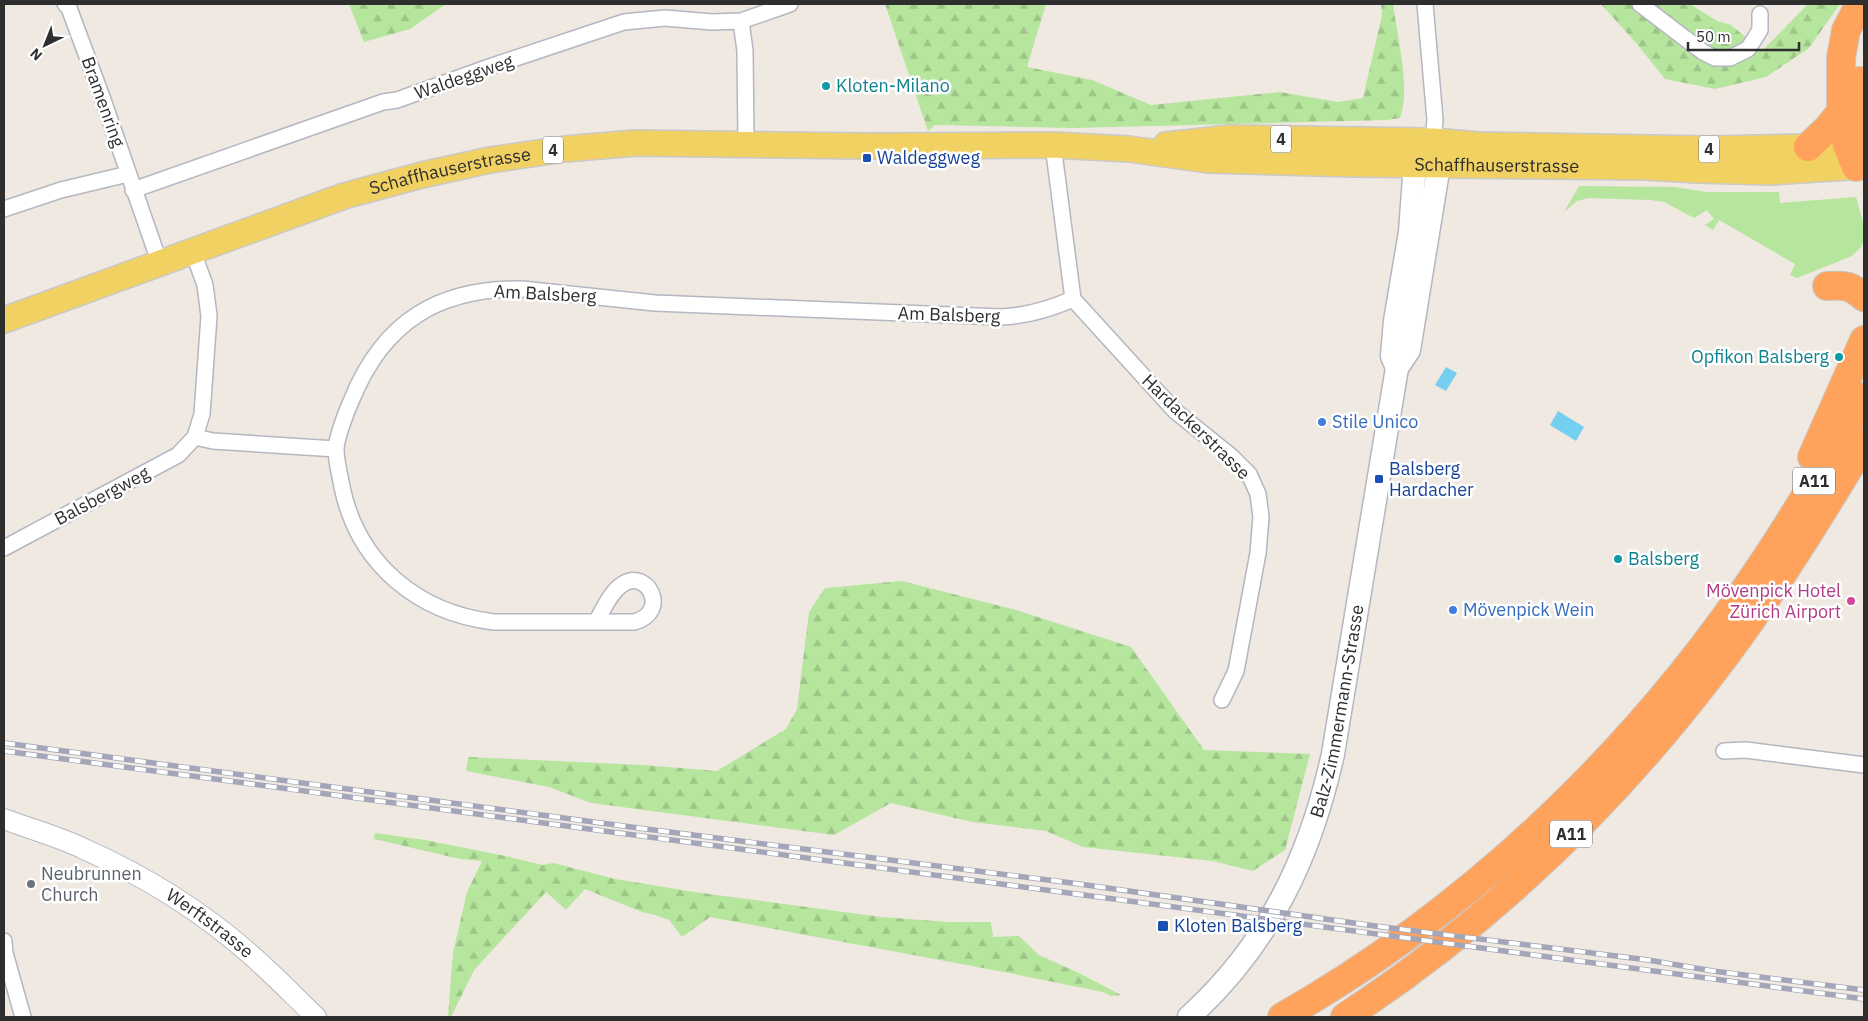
<svg xmlns="http://www.w3.org/2000/svg" width="1868" height="1021" font-family="'IBM Plex Sans',sans-serif">
<style>
.grass{fill:#b6e59e}
.forest{fill:url(#forest-firs)}
.water{fill:#75cff0}
.lines{fill:none;stroke-linecap:round;stroke-linejoin:round}
.minor-casing{stroke:#b4b7c1;stroke-width:18}
.tertiary-casing{stroke:#b4b7c1;stroke-width:22}
.secondary-casing{stroke:#b4b7c1;stroke-width:25}
.primary-casing{stroke:#c9c9c9;stroke-width:28}
.motorway-casing{stroke:#c9c9c9;stroke-width:30}
.minor{stroke:#fff;stroke-width:15}
.tertiary{stroke:#fff;stroke-width:20}
.secondary{stroke:#fff;stroke-width:22}
.primary{stroke:#f2d163;stroke-width:25}
.motorway{stroke:#ffa35c;stroke-width:28}
.rail-casing{stroke:#a3a6b8;stroke-width:5.5}
.rail{stroke:#fff;stroke-width:4;stroke-dasharray:11;stroke-linecap:butt}
.culture-dot{fill:#0f9aa8;stroke:#fff;stroke-width:2}
.transit-dot{fill:#1a4fb4;stroke:#fff;stroke-width:2}
.shop-dot{fill:#3f7fe0;stroke:#fff;stroke-width:2}
.hotel-dot{fill:#d1479c;stroke:#fff;stroke-width:2}
.worship-dot{fill:#6b7280;stroke:#fff;stroke-width:2}
.labels{text-anchor:middle;stroke-width:5;stroke-linejoin:round;paint-order:stroke}
.shield{fill:#fff;stroke:#6d6d6d;stroke-width:1}
.shield-label{font-size:16px;font-weight:bold;fill:#2e2e2e}
.street-label{font-size:18px;fill:#2e2e2e;stroke:#fff}
.culture-label{font-size:18px;fill:#0d838f;stroke:#fff;text-anchor:start}
.transit-label{font-size:18px;fill:#164399;stroke:#fff;text-anchor:start}
.shop-label{font-size:18px;fill:#366cbe;stroke:#fff;text-anchor:start}
.hotel-label{font-size:18px;fill:#b23c85;stroke:#fff;text-anchor:end}
.worship-label{font-size:18px;fill:#5b616d;stroke:#fff;text-anchor:start}
</style>
<defs>
<pattern id="forest-firs" width="22" height="20" patternUnits="userSpaceOnUse" patternTransform="scale(1.25)"><rect width="22" height="20" fill="#b6e59e"/><path d="M5 1l3.5 6h-7zM16 11l3.5 6h-7z" fill="#9dc588"/></pattern>
</defs>
<rect width="100%" height="100%" fill="#efe9e1"/>
<!-- grass -->
<path class="grass" d="M 1579,186 L 1674,187 L 1706,192 L 1779,192 L 1780,203 L 1856,197 L 1864,226 L 1864,237 L 1862,246 L 1852,256 L 1797,278 L 1790,275 L 1795,264 L 1719,220 L 1713,230 L 1705,225 L 1714,219 L 1707,210 L 1694,218 L 1664,202 L 1650,200 L 1589,198 L 1577,201 L 1564,212 Z"/>
<!-- forest -->
<path class="forest" d="M 349,4 L 446,4 L 410,29 L 364,42 Z
M 885,4 L 1046,4 L 1027,67 L 1092,80 L 1151,105 L 1280,92 L 1338,102 L 1363,98 L 1382,15 L 1381,4 L 1393,4 C 1397,35 1411,89 1400,118 L 1387,120 L 1072,128 L 935,125 L 928,131 Z
M 1601,4 L 1690,4 L 1717,21 L 1731,25 L 1762,51 L 1808,4 L 1840,4 L 1809,48 L 1766,77 L 1715,89 L 1665,79 L 1637,44 Z
M 902,581 L 1016,610 L 1131,647 L 1204,750 L 1310,754 L 1285,850 L 1253,871 L 1213,861 L 1083,847 L 1046,831 L 972,822 L 891,803 L 834,835 L 591,803 L 549,787 L 466,771 L 468,757 L 643,765 L 717,771 L 786,729 L 797,709 L 809,612 L 825,588 Z
M 375,833 L 425,840 L 510,857 L 542,865 L 553,863 L 615,879 L 694,892 L 881,917 L 948,922 L 991,922 L 993,937 L 1019,936 L 1039,955 L 1081,974 L 1121,995 L 1111,996 L 1103,992 L 1004,972 L 710,917 L 682,937 L 669,920 L 655,915 L 642,912 L 585,889 L 566,910 L 546,892 L 474,970 L 451,1017 L 448,1017 L 453,953 L 467,892 L 482,861 L 460,859 L 374,839 Z"/>
<!-- water -->
<path class="water" d="M 1446,367 L 1457,373 L 1446,391 L 1435,385 Z
M 1558,411 L 1584,427 L 1576,441 L 1550,425 Z"/>
<g class="lines">
<!-- minor casing -->
<g class="minor-casing">
<path id="minor" d="M 65,4 L 69,8 L 102,97 L 160,264
M 1425,4 L 1435,120 L 1433,141
M 1640,4 L 1703,52 L 1715,58 L 1730,58 L 1748,49 L 1760,30 L 1760,14
M 741,21 L 745,51 L 746,144
M 1053,145 L 1073,299 L 1175,411 L 1231,456 L 1249,474 L 1258,494 L 1261,517 L 1258,553 L 1236,671 L 1222,700
M 133,190 L 383,102 L 397,100 L 489,67 L 624,22 L 665,18 L 712,22 L 741,21 L 790,4
M 4,209 L 61,190 L 128,174
M 195,437 L 213,441 L 336,449
M 4,548 L 178,455 L 195,437 L 202,414 L 209,316 L 205,285 L 193,252
M 596,622 C 603,610 611,591 623,584 C 647,568 671,612 634,622 L 494,622 C 418,613 358,564 342,487 C 340,475 336,461 336,450 C 336,438 347,410 352,399 C 384,321 439,288 522,289 L 655,303 L 1001,317 C 1027,316 1050,309 1073,299
M 1724,751 L 1746,750 L 1864,765
M 4,941 L 5,953 L 23,1017"/>
</g>
<!-- tertiary casing -->
<g class="tertiary-casing">
<g id="tertiary">
<path id="s1" d="M 4,819 C 30,829 57,836 82,848 C 143,875 200,910 250,954 C 273,974 294,996 316,1017"/>
</g>
</g>
<!-- secondary casing -->
<g class="secondary-casing">
<g id="secondary">
<path d="M 1397,368 L 1392,356 L 1395,321 L 1410,232 L 1415,164"/>
<path id="s2" d="M 1189,1017 C 1269,944 1310,858 1333,754 L 1397,368 L 1409,350 L 1439,165"/>
</g>
</g>
<!-- primary casing -->
<g class="primary-casing">
<g id="primary">
<path d="M 1166,145 L 1230,138 L 1433,141 L 1479,145 L 1710,149 L 1808,147 L 1864,143"/>
<path id="s3" d="M 4,320 L 344,196 L 422,175 L 490,160 L 565,149 L 635,143 L 867,146 L 1053,145 L 1129,149 L 1208,160 L 1353,164 L 1645,167 L 1698,170 L 1770,172 L 1864,166"/>
</g>
</g>
<!-- motorway casing -->
<g class="motorway-casing">
<path id="motorway" d="M 1808,147 L 1827,129 L 1841,112
M 1859,153 L 1863,134 L 1860,81
M 1856,167 L 1847,145 L 1841,112 L 1841,58 L 1846,30 L 1860,4
M 1827,286 C 1845,285 1850,285 1864,297
M 1812,457 L 1864,340
M 1282,1017 C 1475,907 1640,748 1763,563 C 1799,509 1832,453 1864,397
M 1345,1017 C 1487,924 1610,807 1713,672 C 1769,599 1817,521 1864,443"/>
</g>
<!-- minor -->
<use href="#minor" class="minor"/>
<!-- tertiary -->
<use href="#tertiary" class="tertiary"/>
<!-- secondary -->
<use href="#secondary" class="secondary"/>
<!-- primary -->
<use href="#primary" class="primary"/>
<!-- motorway -->
<use href="#motorway" class="motorway"/>
<!-- rail casing -->
<g class="rail-casing">
<path id="rail" d="M 4,743 L 646,829 L 1072,883 L 1375,926 L 1648,960 L 1713,971 L 1864,990
M 4,751 L 1864,999"/>
</g>
<!-- rail -->
<use href="#rail" class="rail"/>
</g>
<!-- markers -->
<g class="culture-dot">
<circle cx="826" cy="86" r="5"/>
<circle cx="1839" cy="357" r="5"/>
<circle cx="1618" cy="559" r="5"/>
</g>
<g class="transit-dot">
<rect x="862" y="153" width="10" height="10" rx="2.5"/>
<rect x="1374" y="474" width="10" height="10" rx="2.5"/>
<rect x="1157" y="920" width="12" height="12" rx="2.5"/>
</g>
<g class="shop-dot">
<circle cx="1322" cy="422" r="5"/>
<circle cx="1453" cy="610" r="5"/>
</g>
<circle class="hotel-dot" cx="1851" cy="601" r="5"/>
<circle class="worship-dot" cx="31" cy="884" r="5"/>
<g class="labels">
<!-- shield labels -->
<g class="shield">
<rect x="1271" y="125.5" width="20" height="27" rx="4"/>
<rect x="1699" y="135.5" width="20" height="27" rx="4"/>
<rect x="543" y="136.5" width="20" height="27" rx="4"/>
<rect x="1793" y="467.5" width="42" height="27" rx="4"/>
<rect x="1550" y="820.5" width="42" height="27" rx="4"/>
</g>
<g class="shield-label">
<text x="1281" y="145">4</text>
<text x="1709" y="155">4</text>
<text x="553" y="156">4</text>
<text x="1814" y="487">A11</text>
<text x="1571" y="840">A11</text>
</g>
<!-- street labels -->
<g class="street-label">
<text transform="translate(464 77) rotate(-19)" y="6">Waldeggweg</text>
<text transform="translate(103 102) rotate(70)" y="6">Bramenring</text>
<text dy="6" stroke="none"><textPath href="#s3" startOffset="1521">Schaffhauserstrasse</textPath></text>
<text dy="6" stroke="none"><textPath href="#s3" startOffset="471">Schaffhauserstrasse</textPath></text>
<text transform="translate(545 294) rotate(3)" y="6">Am Balsberg</text>
<text transform="translate(949 315) rotate(2)" y="6">Am Balsberg</text>
<text transform="translate(1196 427) rotate(44)" y="6">Hardackerstrasse</text>
<text transform="translate(102 496) rotate(-28)" y="6">Balsbergweg</text>
<text dy="6" stroke="none"><textPath href="#s2" startOffset="348">Balz-Zimmermann-Strasse</textPath></text>
<text dy="6" stroke="none"><textPath href="#s1" startOffset="232">Werftstrasse</textPath></text>
</g>
<!-- culture labels -->
<g class="culture-label">
<text x="836" y="92">Kloten-Milano</text>
<text x="1829" y="363" text-anchor="end">Opfikon Balsberg</text>
<text x="1628" y="565">Balsberg</text>
</g>
<!-- transit labels -->
<g class="transit-label">
<text x="877" y="164">Waldeggweg</text>
<text x="1389" y="475">Balsberg<tspan x="1389" dy="21">Hardacher</tspan></text>
<text x="1174" y="932">Kloten Balsberg</text>
</g>
<!-- shop labels -->
<g class="shop-label">
<text x="1332" y="428">Stile Unico</text>
<text x="1463" y="616">Mövenpick Wein</text>
</g>
<!-- hotel labels -->
<g class="hotel-label">
<text x="1841" y="597">Mövenpick Hotel<tspan x="1841" dy="21">Zürich Airport</tspan></text>
</g>
<!-- worship labels -->
<g class="worship-label">
<text x="41" y="880">Neubrunnen<tspan x="41" dy="21">Church</tspan></text>
</g>
</g>
<!-- border -->
<rect width="1868" height="1021" fill="none" stroke="#2e2e2e" stroke-width="10"/>
<!-- north arrow -->
<g transform="translate(45 45) rotate(223)" stroke="#ffffff" stroke-width="4" paint-order="stroke">
<path d="M0-4L9 19L0 12L-9 19Z" fill="#2e2e2e"/>
<text y="-8" font-size="14" font-weight="bold" text-anchor="middle" fill="#2e2e2e">N</text>
</g>
<!-- scale -->
<path d="M1688 42v8h111v-8" fill="none" stroke="#2e2e2e" stroke-width="2.5"/>
<text x="1696" y="42" font-size="15" fill="#2e2e2e" stroke="#ffffff" stroke-width="4" paint-order="stroke">50 m</text>
</svg>
